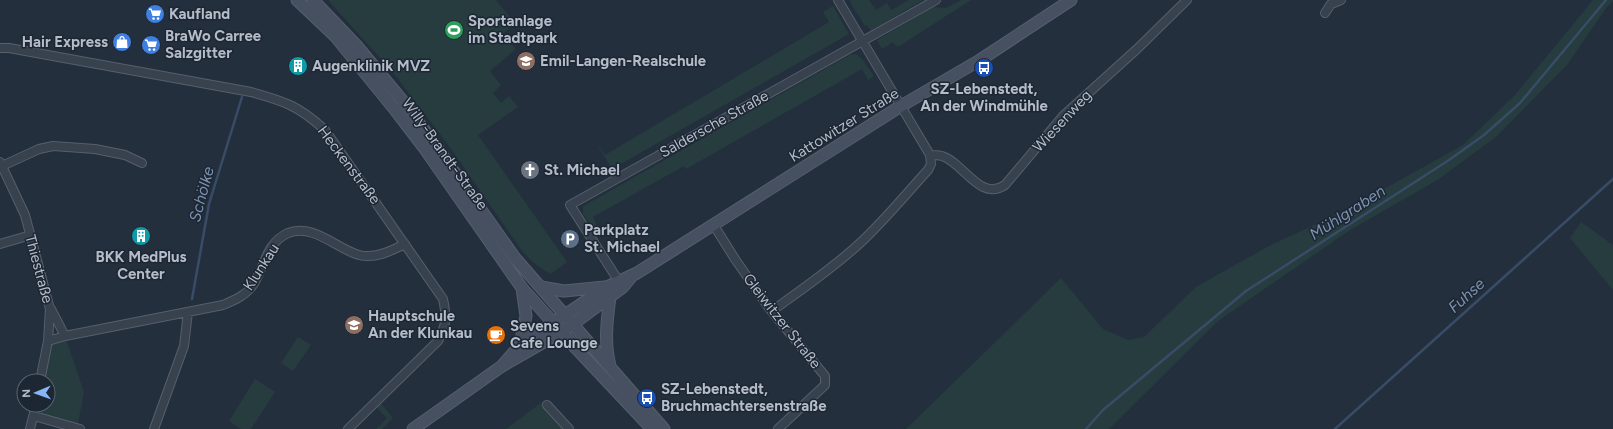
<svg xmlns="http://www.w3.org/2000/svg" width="1613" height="429" font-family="Figtree,sans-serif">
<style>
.green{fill:#263c3f}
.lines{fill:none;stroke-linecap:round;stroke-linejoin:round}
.stream{stroke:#394c67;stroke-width:2.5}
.street-casing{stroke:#565f6c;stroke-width:10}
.secondary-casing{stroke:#565f6c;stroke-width:13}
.street{stroke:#38414e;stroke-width:8}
.secondary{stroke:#465061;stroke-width:11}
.labels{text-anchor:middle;stroke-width:3;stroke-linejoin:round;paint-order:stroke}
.poi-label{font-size:15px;font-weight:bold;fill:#b4bcc9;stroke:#1d2633;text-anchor:start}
.street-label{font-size:15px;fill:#b4bcc9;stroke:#1d2633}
.water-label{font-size:16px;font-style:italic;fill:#7c92b1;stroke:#1d2633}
</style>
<rect width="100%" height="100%" fill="#242f3e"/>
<!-- green -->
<path class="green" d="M 328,0 L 496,0 L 515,23 L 503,34 L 516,49 L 490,71 L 501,85 L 493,93 L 501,103 L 509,96 L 518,107 L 478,135 L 567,262 L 551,274 C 539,268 531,261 522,251 L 449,146 L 391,70 Z
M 850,0 L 869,0 L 876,10 L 887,3 L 891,10 L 909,0 L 923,0 L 871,31 L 867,25 L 865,26 L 851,4 Z
M 961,0 L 971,0 L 898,47 L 897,45 L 896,46 L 893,42 L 882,49 L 877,40 L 933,7 L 946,8 Z
M 1593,0 L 1613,0 L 1613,1 L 1606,8 L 1567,65 L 1497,136 L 1439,179 L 1350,230 L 1218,321 L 1109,429 L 906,429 L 1061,278 L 1103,329 L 1128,340 L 1144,337 L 1196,287 L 1267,247 L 1348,209 L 1463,145 L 1515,95 Z
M 833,6 L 849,34 L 612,169 L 598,146 L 599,146 L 605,155 L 829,22 L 823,12 Z
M 856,54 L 863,60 L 874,76 L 868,80 L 862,69 L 686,169 L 684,166 L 593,217 L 598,228 L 594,230 L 583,214 L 583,207 L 587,204 L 850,55 Z
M 1581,222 L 1613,245 L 1613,290 L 1570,238 Z
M 65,336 L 84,392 L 77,428 L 34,416 L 36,405 L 48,405 L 48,381 L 40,381 L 48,341 Z
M 298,337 L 311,345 L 293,371 L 281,363 Z
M 255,379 L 275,392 L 251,429 L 241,429 L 229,421 Z
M 379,401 L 393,418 L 382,429 L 376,429 L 387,418 L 375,406 Z
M 542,402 L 547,405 L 569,429 L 506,429 Z"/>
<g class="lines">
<!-- stream -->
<path class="stream" d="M 192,299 L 209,204 L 242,97
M 1086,429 L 1103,410 L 1246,291 L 1449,160 L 1484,135 L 1520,103 L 1606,0
M 1335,429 L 1613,179"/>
<!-- street casing -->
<g class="street-casing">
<path id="street" d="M 838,0 L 930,155 C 934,155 938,155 942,156 C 964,163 980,202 1005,185 L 1063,116 L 1137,49 L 1187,0
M 1325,13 L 1331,4 L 1341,0
M 0,48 L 9,48 L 251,92 C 284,101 299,106 325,130 L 443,299 C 447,318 447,323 438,341 L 348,429
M 0,162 L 25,215 L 50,309 L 48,341 L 40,381
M 2,166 L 39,149 L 53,146 L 95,149 L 125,155 L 142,163
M 713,224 L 735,259 L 769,308 L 825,376 L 825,385 L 778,429
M 0,244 L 31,235
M 618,280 L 570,205 L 936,0
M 51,309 L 65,336
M 772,311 C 802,289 832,269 859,244 C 884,221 905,195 928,170 L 931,164 L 930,155
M 48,341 L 65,336 L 223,305 C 235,300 246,295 253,285 C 265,266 266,243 288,233 C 313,223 337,249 359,255 C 375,259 391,251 405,244
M 547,405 L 569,429
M 34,416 L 80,429
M 30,429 L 36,405
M 154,429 L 184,346 L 188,312"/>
</g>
<!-- secondary casing -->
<g class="secondary-casing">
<path id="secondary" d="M 297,0 L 335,36 L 396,111 L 425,149 L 522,288 L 573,345 L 652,429
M 313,0 L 356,45 L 401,99 L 430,138 L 515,258 L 664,429
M 541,287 L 564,291 L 605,287
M 520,345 L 526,316 L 522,288
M 502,366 L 520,345 L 607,287 L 637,273 L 901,106 L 980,60 L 1071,0
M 610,366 C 604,343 607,320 610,297
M 413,429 L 502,366 L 549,339 L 573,324 L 623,287 L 632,276"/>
</g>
<!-- street -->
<use href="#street" class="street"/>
<!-- secondary -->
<use href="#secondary" class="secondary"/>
</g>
<!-- icons -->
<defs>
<g id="supermarket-disc" transform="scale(1)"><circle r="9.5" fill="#3f7fe0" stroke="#1d2633"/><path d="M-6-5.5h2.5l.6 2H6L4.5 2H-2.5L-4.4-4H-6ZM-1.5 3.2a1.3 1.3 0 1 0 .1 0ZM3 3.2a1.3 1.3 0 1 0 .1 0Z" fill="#fff"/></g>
<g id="stadium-disc" transform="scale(1)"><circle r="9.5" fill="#2e9e5b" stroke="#1d2633"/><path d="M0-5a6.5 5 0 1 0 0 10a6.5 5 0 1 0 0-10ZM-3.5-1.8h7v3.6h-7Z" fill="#fff"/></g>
<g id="shop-disc" transform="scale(1)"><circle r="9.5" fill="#3f7fe0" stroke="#1d2633"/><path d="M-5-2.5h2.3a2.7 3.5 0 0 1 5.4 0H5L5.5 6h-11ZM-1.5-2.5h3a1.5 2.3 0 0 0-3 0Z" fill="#fff"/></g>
<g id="school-disc" transform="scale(1)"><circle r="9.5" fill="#8d6e63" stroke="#1d2633"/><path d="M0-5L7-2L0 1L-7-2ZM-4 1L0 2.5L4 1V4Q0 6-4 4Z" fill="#fff"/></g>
<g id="building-disc" transform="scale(1)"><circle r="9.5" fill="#0f9aa8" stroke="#1d2633"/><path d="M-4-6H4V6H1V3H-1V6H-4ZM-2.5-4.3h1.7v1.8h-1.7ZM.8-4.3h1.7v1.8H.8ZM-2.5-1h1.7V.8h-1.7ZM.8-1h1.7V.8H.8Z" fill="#fff"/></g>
<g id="bus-disc" transform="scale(1)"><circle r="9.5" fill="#1a4fb4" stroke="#1d2633"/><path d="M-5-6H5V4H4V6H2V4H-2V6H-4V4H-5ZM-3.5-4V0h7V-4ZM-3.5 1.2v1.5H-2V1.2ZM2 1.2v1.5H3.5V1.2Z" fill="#fff"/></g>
<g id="church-disc" transform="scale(1)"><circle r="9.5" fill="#6b7280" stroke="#1d2633"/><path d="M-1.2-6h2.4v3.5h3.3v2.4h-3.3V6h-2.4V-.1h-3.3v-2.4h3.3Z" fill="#fff"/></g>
<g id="parking-disc" transform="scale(1)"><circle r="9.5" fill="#5c6f8a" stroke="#1d2633"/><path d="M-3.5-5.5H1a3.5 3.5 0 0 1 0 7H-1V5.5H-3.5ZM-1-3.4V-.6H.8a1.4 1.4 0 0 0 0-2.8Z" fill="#fff"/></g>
<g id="cafe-disc" transform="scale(1)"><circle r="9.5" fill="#e8710a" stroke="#1d2633"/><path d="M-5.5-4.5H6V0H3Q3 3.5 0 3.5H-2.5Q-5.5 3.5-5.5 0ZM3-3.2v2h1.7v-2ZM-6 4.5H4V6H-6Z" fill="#fff"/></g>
</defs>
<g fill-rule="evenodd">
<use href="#supermarket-disc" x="155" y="14"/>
<use href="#stadium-disc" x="454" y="30"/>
<use href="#shop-disc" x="122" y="42"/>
<use href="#supermarket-disc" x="151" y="45"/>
<use href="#school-disc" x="526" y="61"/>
<use href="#building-disc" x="298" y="66"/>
<use href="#bus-disc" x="984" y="68"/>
<use href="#church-disc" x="530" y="170"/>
<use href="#building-disc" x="141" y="236"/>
<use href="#parking-disc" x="570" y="239"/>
<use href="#school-disc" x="354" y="325"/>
<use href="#cafe-disc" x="496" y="335"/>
<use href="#bus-disc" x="647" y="398"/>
</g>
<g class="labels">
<!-- poi labels -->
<g class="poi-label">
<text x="169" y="19">Kaufland</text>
<text x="468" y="26">Sportanlage<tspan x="468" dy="17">im Stadtpark</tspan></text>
<text x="165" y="41">BraWo Carree<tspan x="165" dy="17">Salzgitter</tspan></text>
<text x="108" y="47" text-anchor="end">Hair Express</text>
<text x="540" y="66">Emil-Langen-Realschule</text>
<text x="312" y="71">Augenklinik MVZ</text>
<text x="984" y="94" text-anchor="middle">SZ-Lebenstedt,<tspan x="984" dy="17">An der Windmühle</tspan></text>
<text x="544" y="175">St. Michael</text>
<text x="584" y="235">Parkplatz<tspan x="584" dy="17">St. Michael</tspan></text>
<text x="141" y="262" text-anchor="middle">BKK MedPlus<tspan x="141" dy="17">Center</tspan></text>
<text x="368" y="321">Hauptschule<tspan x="368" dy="17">An der Klunkau</tspan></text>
<text x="510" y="331">Sevens<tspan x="510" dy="17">Cafe Lounge</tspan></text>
<text x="661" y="394">SZ-Lebenstedt,<tspan x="661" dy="17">Bruchmachtersenstraße</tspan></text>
</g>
<!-- street labels -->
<g class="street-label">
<text transform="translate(1062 121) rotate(-47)" y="5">Wiesenweg</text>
<text transform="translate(714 124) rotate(-29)" y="5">Saldersche Straße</text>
<text transform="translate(844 125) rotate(-32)" y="5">Kattowitzer Straße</text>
<text transform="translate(445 154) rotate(54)" y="5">Willy-Brandt-Straße</text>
<text transform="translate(349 165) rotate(53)" y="5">Heckenstraße</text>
<text transform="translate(261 267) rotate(-57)" y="5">Klunkau</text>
<text transform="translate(39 269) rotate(75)" y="5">Thiestraße</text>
<text transform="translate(782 321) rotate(52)" y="5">Gleiwitzer Straße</text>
</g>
<!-- water labels -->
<g class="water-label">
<text transform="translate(201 194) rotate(-75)" y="6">Schölke</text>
<text transform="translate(1347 212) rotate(-33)" y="6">Mühlgraben</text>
<text transform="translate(1466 295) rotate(-42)" y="6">Fuhse</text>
</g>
</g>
<!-- north arrow -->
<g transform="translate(36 393) rotate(268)"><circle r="19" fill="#1d2633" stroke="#59626f"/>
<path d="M0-3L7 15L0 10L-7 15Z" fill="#8ab4f8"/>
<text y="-6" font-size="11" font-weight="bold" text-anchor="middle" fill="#b4bcc9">N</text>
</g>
</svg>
